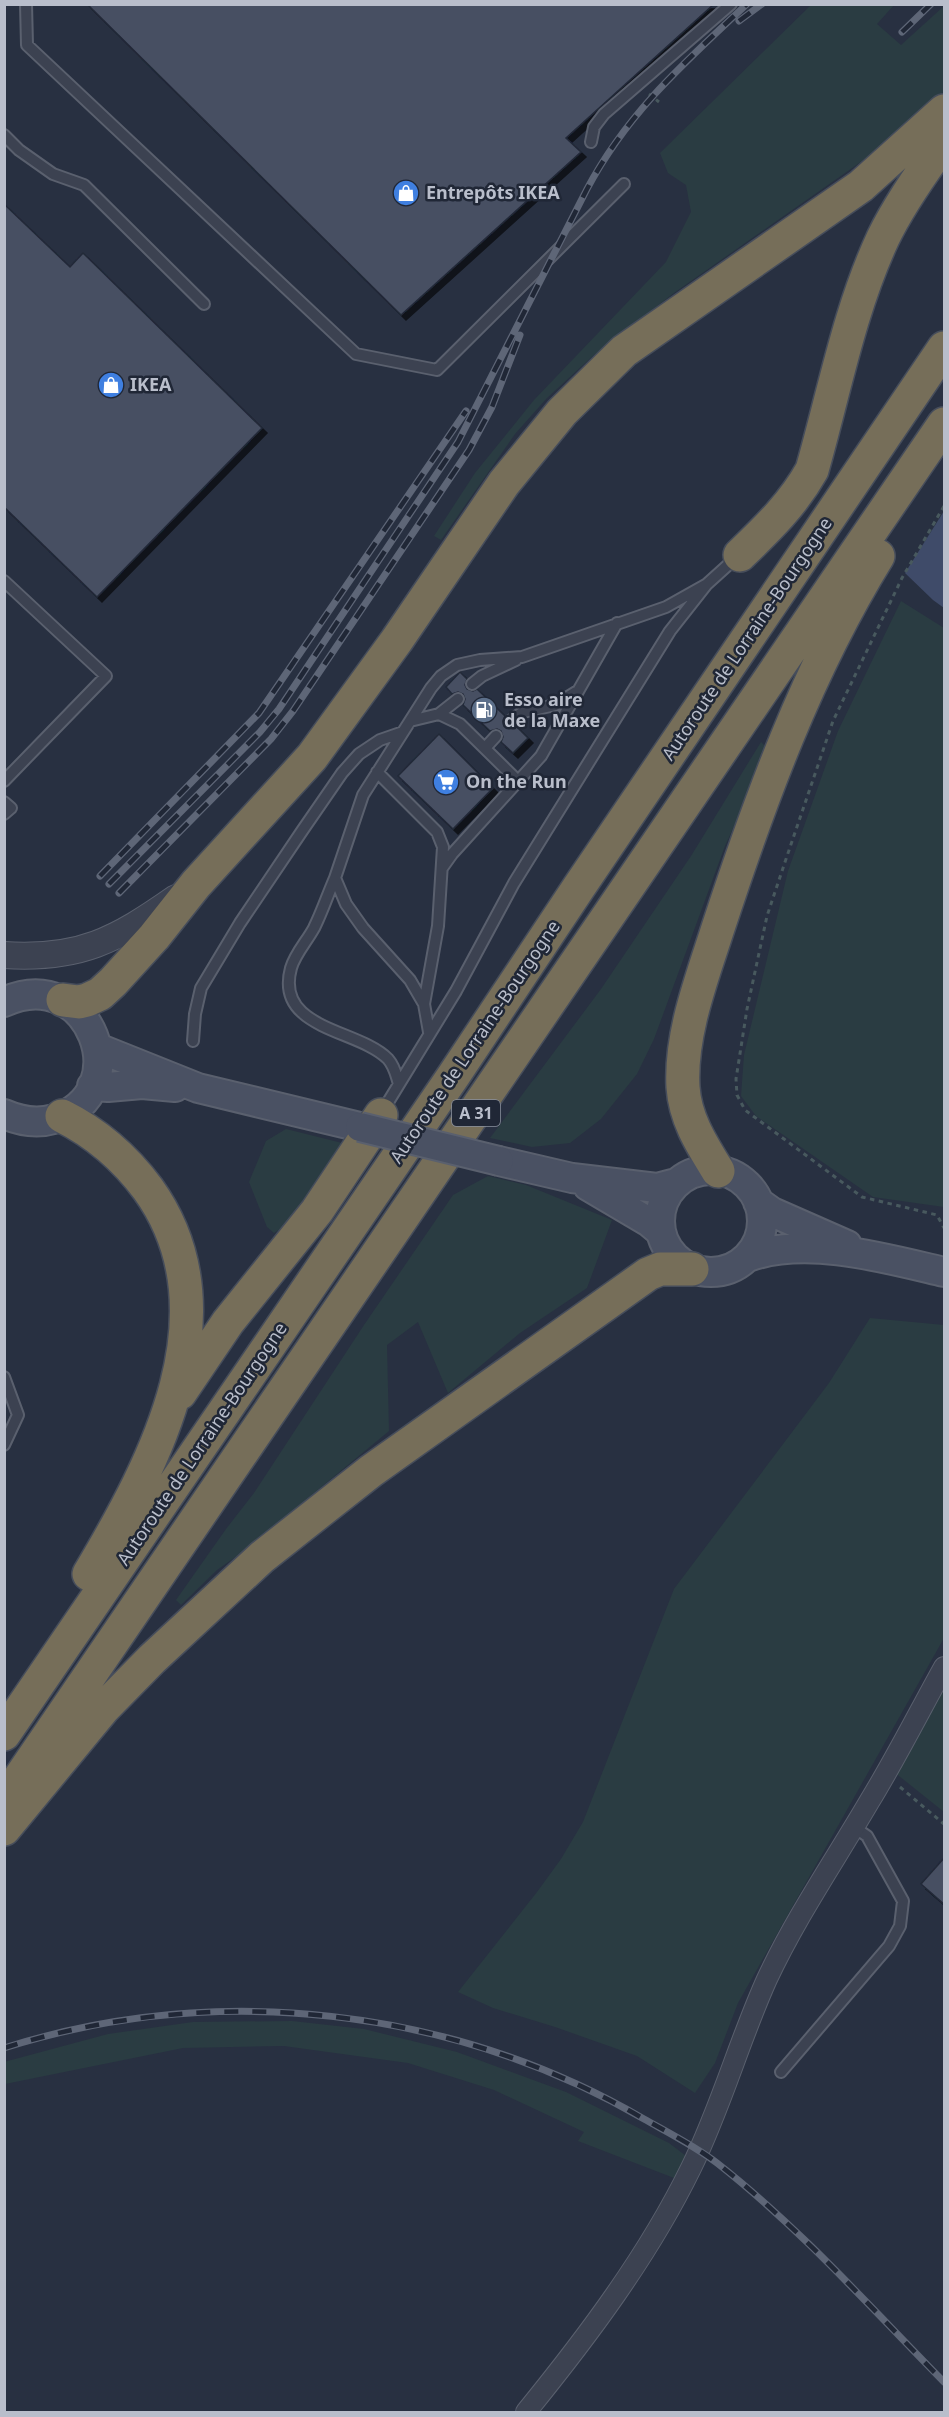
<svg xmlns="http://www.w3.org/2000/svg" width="949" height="2417" font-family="'Noto Sans',sans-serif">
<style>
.green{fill:#2a3c42}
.water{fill:#3f4b69}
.building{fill:#474f62;stroke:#222938;stroke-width:1.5;filter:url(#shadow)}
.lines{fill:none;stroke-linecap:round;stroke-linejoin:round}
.service-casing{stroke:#5a606e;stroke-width:14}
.minor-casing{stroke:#5a606e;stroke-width:22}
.tertiary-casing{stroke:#5a606e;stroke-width:28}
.secondary-casing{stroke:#5a606e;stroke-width:32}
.motorway-casing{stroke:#464d5b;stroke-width:36}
.path{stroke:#48595e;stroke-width:3;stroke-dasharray:4.5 4.5;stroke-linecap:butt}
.service{stroke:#3c4251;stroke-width:10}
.minor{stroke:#3c4251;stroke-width:20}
.tertiary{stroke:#3c4251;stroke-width:26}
.secondary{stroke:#4a5163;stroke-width:28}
.motorway{stroke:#766e59;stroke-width:33}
.rail-casing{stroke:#5e6677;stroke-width:7}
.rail{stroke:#202736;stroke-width:4.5;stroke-dasharray:14;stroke-linecap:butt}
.secondary-bridge-casing{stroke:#5a606e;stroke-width:32;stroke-linecap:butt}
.secondary-bridge{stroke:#4a5163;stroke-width:28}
.labels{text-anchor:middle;stroke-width:5;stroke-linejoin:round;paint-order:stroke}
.shield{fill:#202736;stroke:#8b919e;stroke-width:1.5}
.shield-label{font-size:16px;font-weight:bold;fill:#b9becb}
.poi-label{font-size:18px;font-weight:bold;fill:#b9becb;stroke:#202736;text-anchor:start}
.street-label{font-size:18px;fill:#b9becb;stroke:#202736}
</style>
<defs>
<filter id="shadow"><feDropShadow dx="5" dy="5" stdDeviation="0" flood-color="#0009"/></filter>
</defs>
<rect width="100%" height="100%" fill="#283041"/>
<!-- green -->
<path class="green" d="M 811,5 L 894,5 L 877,24 L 901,45 L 944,6 L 944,92 L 875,152 L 674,293 L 594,355 L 547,398 L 515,434 L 441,540 L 434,536 L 475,473 L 534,400 L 666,262 L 691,212 L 686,185 L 668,173 L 660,153 Z
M 901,601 L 944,628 L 944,1207 L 873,1197 L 756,1116 L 741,1096 L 744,1055 L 788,871 L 838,731 Z
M 761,742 L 769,750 L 725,846 L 654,1039 L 637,1074 L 601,1119 L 570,1143 L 532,1147 L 490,1138 L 601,989 L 691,856 Z
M 286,1129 L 350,1145 L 300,1217 L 274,1233 L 267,1227 L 249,1182 L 266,1141 Z
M 488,1176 L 526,1185 L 612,1220 L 587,1288 L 520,1333 L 448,1393 L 418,1322 L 387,1345 L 389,1431 L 244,1551 L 217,1570 L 181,1605 L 176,1600 L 226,1529 L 254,1493 L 364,1325 L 453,1195 Z
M 870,1318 L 944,1325 L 944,1638 L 738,2003 L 715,2063 L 695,2093 L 637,2056 L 555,2027 L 493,2008 L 458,1992 L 537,1892 L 561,1859 L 583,1822 L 674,1589 L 829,1383 Z
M 944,1683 L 944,1812 L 894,1772 Z
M 292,2021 L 364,2029 L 457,2052 L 566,2092 L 669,2143 L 686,2156 L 674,2178 L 578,2141 L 584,2132 L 494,2090 L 408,2063 L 284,2046 L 183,2048 L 5,2084 L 4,2062 L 108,2034 L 193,2022 Z"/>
<!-- water -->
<path class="water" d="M 944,511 L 944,608 L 933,600 L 905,573 Z"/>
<!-- building -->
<path class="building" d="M 87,4 L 714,4 L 566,138 L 581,152 L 401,315 Z
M 4,204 L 70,267 L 83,253 L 262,428 L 97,597 L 4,507 Z
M 460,672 L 467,679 L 465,685 L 467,689 L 473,691 L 477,689 L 505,716 L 503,721 L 504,726 L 510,728 L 516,726 L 528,738 L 513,753 L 501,742 L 503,737 L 501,731 L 497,729 L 490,731 L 463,705 L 465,699 L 463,694 L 458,692 L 452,694 L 446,687 Z
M 439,734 L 493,788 L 453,829 L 398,776 Z
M 945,1857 L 945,1905 L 921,1884 Z"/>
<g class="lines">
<!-- service casing -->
<g class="service-casing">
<path id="service" d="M 26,4 L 27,45 L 356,354 L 437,370 L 624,184
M 4,135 L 19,150 L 53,174 L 84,185 L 204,304
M 591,142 L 594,127 L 604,114 L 731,4
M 4,581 L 106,676 L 4,781
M 472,684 L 482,676 L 516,660
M 439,714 L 460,724 L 519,782
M 410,721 L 439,714 L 458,699
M 510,721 L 523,712 L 555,705 L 576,692
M 485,748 L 496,736
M 377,772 L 437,832 L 443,847 L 438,926 L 424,1004
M 4,802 L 11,808 L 4,814
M 442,868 L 452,854 L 541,756 L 617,623
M 335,878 C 328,894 322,912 314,928 C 307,941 295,954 291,968 C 274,1030 359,1029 388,1059 C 395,1067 396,1075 399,1084
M 429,1032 L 424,1004 L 410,980 L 363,928 L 346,904 L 335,878 L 363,795 L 431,688 L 441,676 L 457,665 L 480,660 L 522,657 L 666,607 L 707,584
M 193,1041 L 195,1014 L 201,988 L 240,923 L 302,831 L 342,773 L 359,754 L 380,740 L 403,732
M 382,1112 L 456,991 L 514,883 L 670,631 L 707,584 L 738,556
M 4,1377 L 18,1415 L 4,1445
M 781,2072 L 889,1946 L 900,1926 L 903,1901 L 867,1836 L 854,1827"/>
</g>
<!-- minor casing -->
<g class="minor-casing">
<path id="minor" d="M 526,2412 C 587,2337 648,2256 691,2168 C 721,2107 739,2041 767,1979 C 796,1917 835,1860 869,1802 C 896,1758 919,1712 944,1667"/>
</g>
<!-- tertiary casing -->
<g class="tertiary-casing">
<path id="tertiary" d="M 4,955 C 80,960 116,940 176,898"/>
</g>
<!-- secondary casing -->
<g class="secondary-casing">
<path id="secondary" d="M 4,1002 C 90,962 139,1093 54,1119 C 37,1124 20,1121 4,1114
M 98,1048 L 198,1088 L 360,1127
M 92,1086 L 108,1087 L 142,1084 L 175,1087
M 499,1161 L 572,1178 L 657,1188 L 676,1183
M660 1221a51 51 0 1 1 102 0a51 51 0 1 1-102 0Z
M 588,1186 L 649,1222 L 661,1232
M 758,1202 L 772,1212 L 847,1245
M 748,1257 C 807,1236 885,1258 944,1272"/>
</g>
<!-- motorway casing -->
<g class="motorway-casing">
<path id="motorway" d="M 740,555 C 768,528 793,504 812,470 C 834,393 849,311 883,238 C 899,205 922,172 944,142
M 63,1000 L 79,1002 L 87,1000 L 100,994 L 113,982 L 154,937 L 196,884 L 312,757 L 397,640 L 504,483 L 562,412 L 624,351 L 861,186 L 944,111
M 62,1116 C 96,1133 125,1158 148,1189 C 236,1311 155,1463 89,1574
M 718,1171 C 702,1145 685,1119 683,1087 C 680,1034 702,978 718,928 C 760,800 807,671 878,556
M 180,1393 L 228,1322 L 317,1211 L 381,1115
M 4,1734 L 454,1075 L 579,887 L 944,348
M 4,1801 L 944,424
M 4,1829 L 103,1709 L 152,1659 L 262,1557 L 371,1471 L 648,1274 L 660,1269 L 692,1269"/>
</g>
<!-- path -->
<path class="path" d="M 649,94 L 659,102
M 944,506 L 902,578 L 833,721 L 785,862 L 767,916 L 747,1009 L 736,1079 L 737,1095 L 745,1110 L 862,1197 L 937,1215 L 944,1228
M 900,1787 L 944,1824"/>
<!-- service -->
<use href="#service" class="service"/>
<!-- minor -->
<use href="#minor" class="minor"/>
<!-- tertiary -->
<use href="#tertiary" class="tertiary"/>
<!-- secondary -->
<use href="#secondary" class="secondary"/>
<!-- motorway -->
<use href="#motorway" class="motorway"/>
<!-- rail casing -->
<g class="rail-casing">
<path id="rail" d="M 739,21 L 762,4
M 902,32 L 931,4
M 100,876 L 259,713 L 466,411
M 109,884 L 260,732 L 279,709 L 458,442 L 587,189 C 628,112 684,63 747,4
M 119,893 L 271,739 L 293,711 L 469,450 L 492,407 L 520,335
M 4,2048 C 217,1981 451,2007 644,2119 C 669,2133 695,2146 717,2163 C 800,2228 871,2308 944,2382"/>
</g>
<!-- rail -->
<use href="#rail" class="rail"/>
<!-- secondary-bridge casing -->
<g class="secondary-bridge-casing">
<path id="secondary-bridge" d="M 360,1127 L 499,1161"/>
</g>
<!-- secondary-bridge -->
<use href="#secondary-bridge" class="secondary-bridge"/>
</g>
<!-- icons -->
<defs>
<g id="shop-disc" transform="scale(1.35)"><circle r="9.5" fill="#3f7fe0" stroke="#202736"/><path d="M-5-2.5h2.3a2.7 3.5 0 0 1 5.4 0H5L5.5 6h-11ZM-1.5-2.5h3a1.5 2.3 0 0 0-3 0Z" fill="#fff"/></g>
<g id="fuel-disc" transform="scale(1.35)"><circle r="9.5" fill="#5c6f8a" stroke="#202736"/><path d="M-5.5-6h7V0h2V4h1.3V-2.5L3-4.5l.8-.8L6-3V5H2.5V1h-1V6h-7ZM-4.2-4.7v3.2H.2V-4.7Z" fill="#fff"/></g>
<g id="supermarket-disc" transform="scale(1.35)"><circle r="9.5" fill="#3f7fe0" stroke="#202736"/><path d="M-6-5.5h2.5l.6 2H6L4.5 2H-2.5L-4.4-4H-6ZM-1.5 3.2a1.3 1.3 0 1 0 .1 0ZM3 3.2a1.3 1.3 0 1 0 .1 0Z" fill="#fff"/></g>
</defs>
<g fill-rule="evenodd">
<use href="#shop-disc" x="406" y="193"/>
<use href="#shop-disc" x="111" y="385"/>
<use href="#fuel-disc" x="484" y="710"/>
<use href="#supermarket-disc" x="446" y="782"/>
</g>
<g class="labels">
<!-- shield labels -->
<rect class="shield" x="452" y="1100" width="48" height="26" rx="4.5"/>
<g class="shield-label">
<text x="476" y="1119">A 31</text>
</g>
<!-- poi labels -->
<g class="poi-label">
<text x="426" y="199">Entrepôts IKEA</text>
<text x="130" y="391">IKEA</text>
<text x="504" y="706">Esso aire<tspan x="504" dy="21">de la Maxe</tspan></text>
<text x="466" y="788">On the Run</text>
</g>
<!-- street labels -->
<g class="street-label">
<text transform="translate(747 639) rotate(-56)" y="6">Autoroute de Lorraine-Bourgogne</text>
<text transform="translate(475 1042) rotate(-56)" y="6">Autoroute de Lorraine-Bourgogne</text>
<text transform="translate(202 1444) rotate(-56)" y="6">Autoroute de Lorraine-Bourgogne</text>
</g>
</g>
<!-- border -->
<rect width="949" height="2417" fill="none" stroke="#b9becb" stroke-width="12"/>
</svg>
